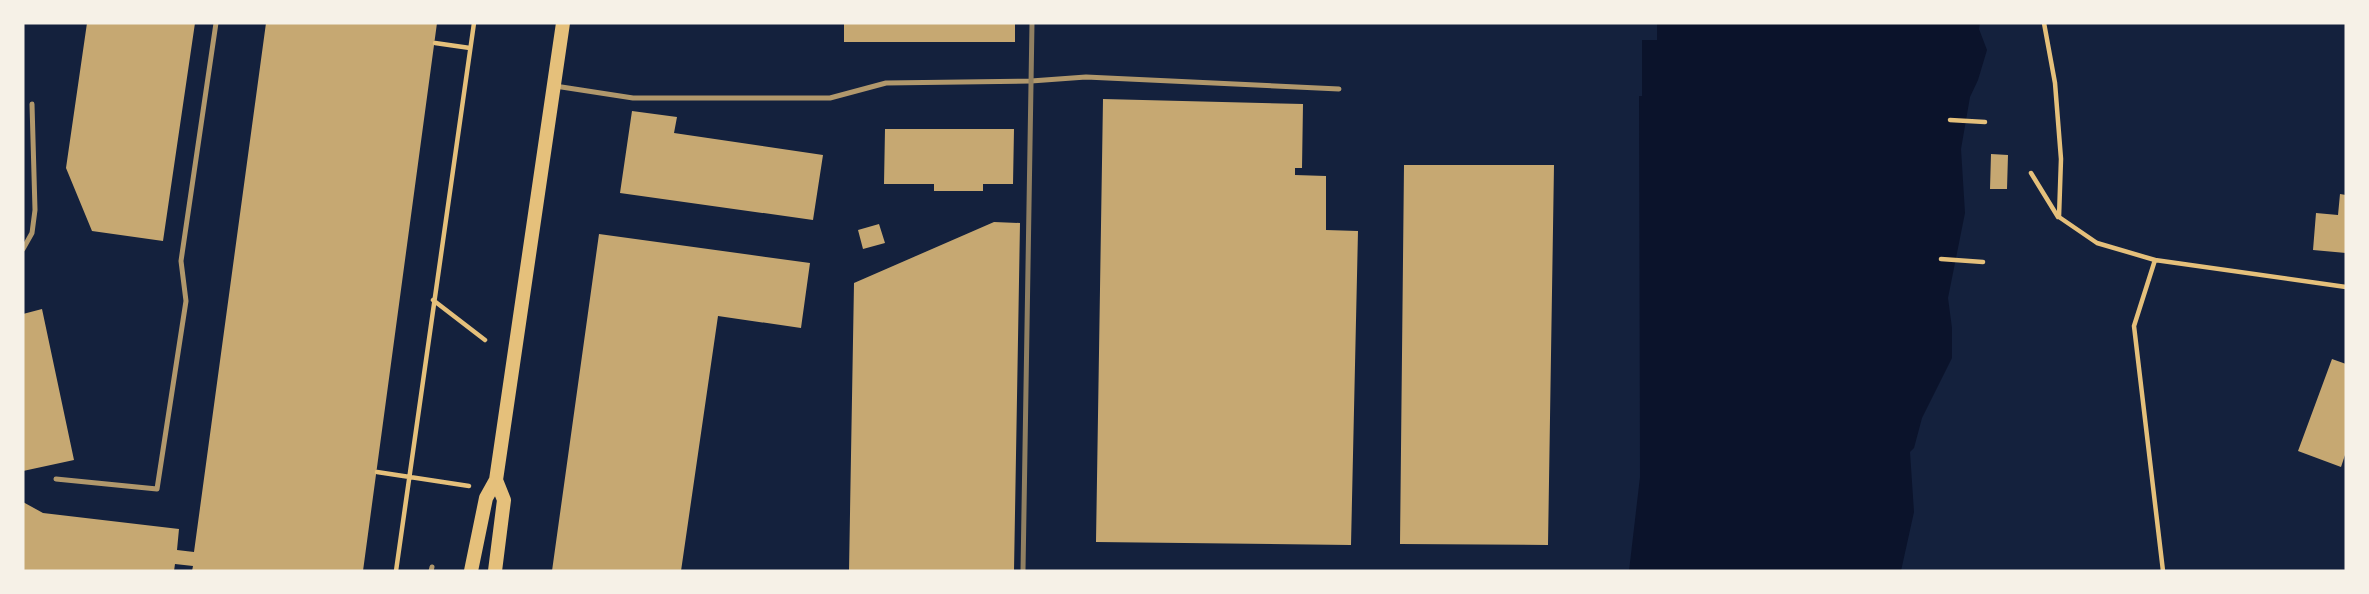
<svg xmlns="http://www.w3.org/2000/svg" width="2369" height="594" font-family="'Space Grotesk',sans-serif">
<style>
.water{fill:#0b132b}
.building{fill:#c6a872}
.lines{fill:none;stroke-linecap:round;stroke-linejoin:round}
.path{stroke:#e5c07b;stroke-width:4.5}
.service{stroke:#b1986c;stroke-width:5}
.secondary{stroke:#e5c07b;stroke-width:14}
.rail{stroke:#918062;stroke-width:5}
</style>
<rect width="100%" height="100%" fill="#14213d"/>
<!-- water -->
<path class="water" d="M 1657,23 L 1980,23 L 1979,29 L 1987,50 L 1978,80 L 1970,97 L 1961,149 L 1965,213 L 1948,298 L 1952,328 L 1952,358 L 1922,418 L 1914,448 L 1910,452 L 1914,512 L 1901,571 L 1629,571 L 1640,477 L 1639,96 L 1642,96 L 1642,40 L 1657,40 Z"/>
<!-- building -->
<path class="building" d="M 87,23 L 195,23 L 163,241 L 92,231 L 66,168 Z
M 266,23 L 437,23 L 363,571 L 192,571 L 193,566 L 175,564 L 174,571 L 23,571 L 23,502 L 43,513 L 179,529 L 177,550 L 194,552 Z
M 844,23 L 1015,23 L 1015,42 L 844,42 Z
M 1103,99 L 1303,104 L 1302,168 L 1295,168 L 1295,175 L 1326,176 L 1326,230 L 1358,231 L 1351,545 L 1096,542 Z
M 632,111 L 677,117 L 674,133 L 823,155 L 813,220 L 620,193 Z
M 885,129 L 1014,129 L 1013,184 L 983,184 L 983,191 L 934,191 L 934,184 L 884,184 Z
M 1991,154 L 2008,155 L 2007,189 L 1990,189 Z
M 1404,165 L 1554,165 L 1548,545 L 1400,544 Z
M 2340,194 L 2346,195 L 2346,253 L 2313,250 L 2316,213 L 2338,215 Z
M 994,222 L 1020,223 L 1014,571 L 849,571 L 854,283 Z
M 879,224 L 885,243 L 863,249 L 858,230 Z
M 599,234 L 810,263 L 801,328 L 718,316 L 681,571 L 552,571 Z
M 42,309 L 74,460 L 23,471 L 23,314 Z
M 2332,359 L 2346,364 L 2346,452 L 2341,467 L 2298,451 Z"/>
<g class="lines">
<!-- path -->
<path class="path" d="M 2044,23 L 2055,83 L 2061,159 L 2059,217 L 2097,243 L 2155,260 L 2346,287
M 435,43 L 470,48
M 1950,120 L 1985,122
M 2031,173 L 2058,217
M 1941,259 L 1983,262
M 2155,260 L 2134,326 L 2163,571
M 433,300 L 485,340
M 377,472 L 469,486
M 396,571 L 474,23"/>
<!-- service -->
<path class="service" d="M 555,86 L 633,98 L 830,98 L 886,83 L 1031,81 L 1086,77 L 1339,89
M 23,249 L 32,233 L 35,210 L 32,104
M 56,479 L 157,489 L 186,301 L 181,261 L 216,23
M 431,571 L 432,567"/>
<!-- secondary -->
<path class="secondary" d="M 471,571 L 486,498 L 496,480 L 563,23
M 495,571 L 504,500 L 496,480"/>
<!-- rail -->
<path class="rail" d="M 1023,571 L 1032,23"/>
</g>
<!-- border -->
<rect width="2369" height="594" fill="none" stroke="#f6f1e7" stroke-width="49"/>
</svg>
